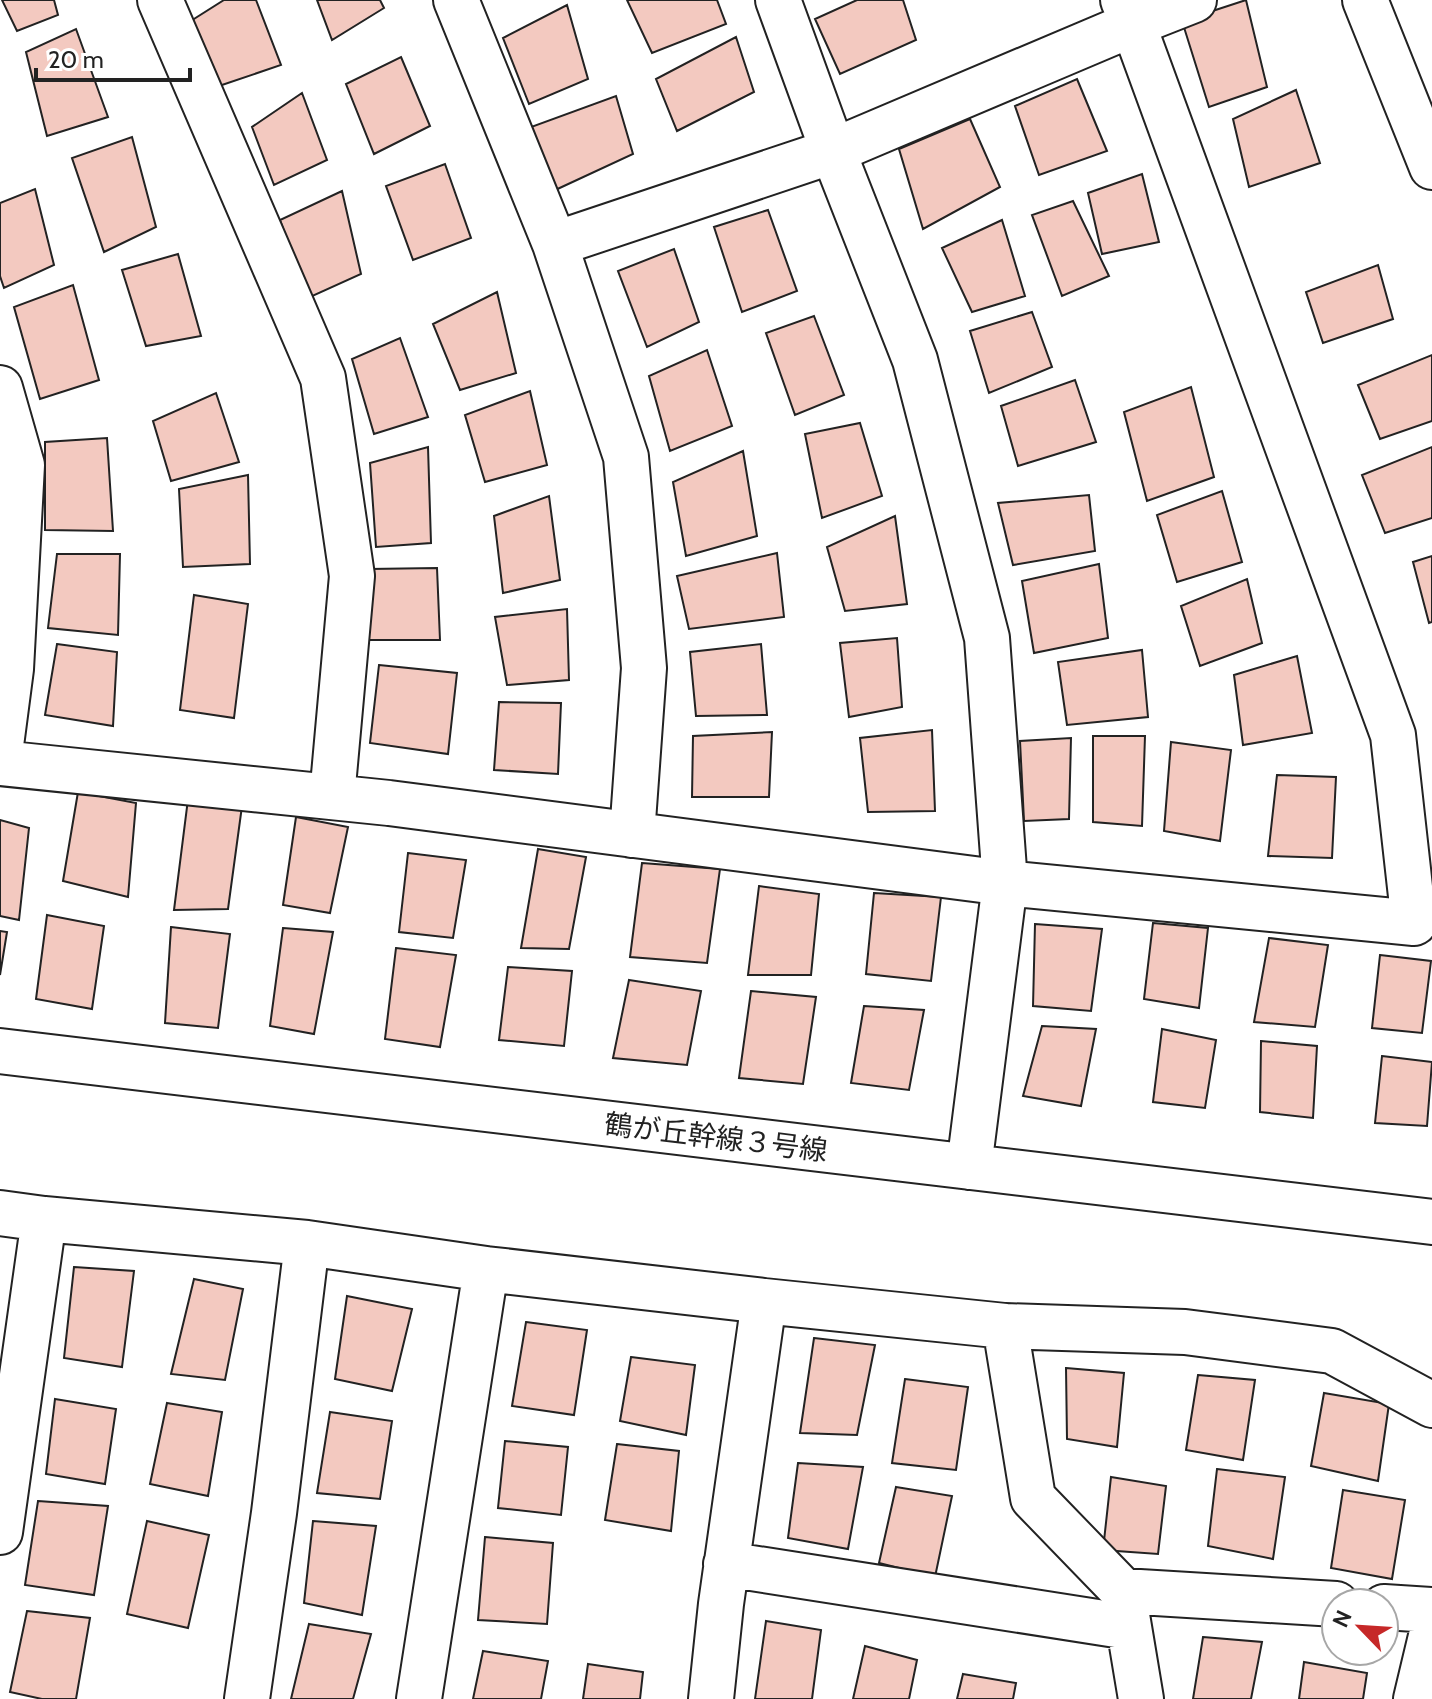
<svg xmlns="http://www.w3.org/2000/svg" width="1432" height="1699" font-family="Cabin,'Noto Sans JP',sans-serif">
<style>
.building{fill:#f3c9c0;stroke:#222;stroke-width:2}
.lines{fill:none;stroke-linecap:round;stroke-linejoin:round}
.minor-casing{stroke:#222;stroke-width:48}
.minor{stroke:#fff;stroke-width:44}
.labels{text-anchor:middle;stroke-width:6;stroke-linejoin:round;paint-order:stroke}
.street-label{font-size:28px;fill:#222;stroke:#fff}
</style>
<rect width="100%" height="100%" fill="#fff"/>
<!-- building -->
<path class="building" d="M 2,0 L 54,0 L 58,15 L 17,31 Z
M 224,0 L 256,0 L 281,65 L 219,86 L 186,24 Z
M 317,0 L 380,0 L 384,8 L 332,40 Z
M 627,0 L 717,0 L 726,24 L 652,53 Z
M 857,0 L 903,0 L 916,40 L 840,74 L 815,19 Z
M 1246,0 L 1267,87 L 1209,107 L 1182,21 Z
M 567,5 L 588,79 L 529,104 L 503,38 Z
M 76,29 L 108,117 L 47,136 L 26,52 Z
M 736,37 L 754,92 L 677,131 L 656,79 Z
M 401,57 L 430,126 L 374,154 L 346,84 Z
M 1077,79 L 1107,151 L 1039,175 L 1015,106 Z
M 1296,90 L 1320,163 L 1249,187 L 1233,119 Z
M 302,93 L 327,160 L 274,185 L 252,127 Z
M 616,96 L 633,154 L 551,192 L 531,127 Z
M 970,119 L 1000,187 L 923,229 L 899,149 Z
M 132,137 L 156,227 L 104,252 L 72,158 Z
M 445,164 L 471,238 L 413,260 L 386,186 Z
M 1142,174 L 1159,242 L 1102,254 L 1088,193 Z
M 35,189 L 54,265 L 4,288 L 0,276 L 0,203 Z
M 342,191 L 361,274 L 308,298 L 280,220 Z
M 1073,201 L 1109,276 L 1062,296 L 1032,215 Z
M 768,210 L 797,291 L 742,312 L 714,227 Z
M 1002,220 L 1025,296 L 972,312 L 942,248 Z
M 674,249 L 699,322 L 647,347 L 618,271 Z
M 178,254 L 201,336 L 146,346 L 122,270 Z
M 1378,265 L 1393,319 L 1323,343 L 1306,292 Z
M 73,285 L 99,380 L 40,399 L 14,307 Z
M 497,292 L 516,373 L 460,390 L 433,324 Z
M 1032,312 L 1052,367 L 989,393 L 970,331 Z
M 814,316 L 844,395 L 795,415 L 766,333 Z
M 400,338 L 428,417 L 374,434 L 352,359 Z
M 707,350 L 732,426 L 670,451 L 649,376 Z
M 1432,355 L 1432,421 L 1380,439 L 1358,385 Z
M 1075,380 L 1096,442 L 1018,466 L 1001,406 Z
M 1191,387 L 1214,477 L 1147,501 L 1124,412 Z
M 530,391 L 547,465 L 485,482 L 465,415 Z
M 216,393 L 239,462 L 171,481 L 153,421 Z
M 860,423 L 882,496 L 822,518 L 805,434 Z
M 107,438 L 113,531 L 45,530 L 45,442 Z
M 428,447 L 431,543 L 376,547 L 370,463 Z
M 1432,447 L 1432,518 L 1385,533 L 1362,475 Z
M 743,451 L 757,536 L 686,556 L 673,482 Z
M 248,475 L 250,564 L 183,567 L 179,489 Z
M 1222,491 L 1242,562 L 1177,582 L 1157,515 Z
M 1089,495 L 1095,551 L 1013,565 L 998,503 Z
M 549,496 L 560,580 L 503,593 L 494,516 Z
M 895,516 L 907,604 L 845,611 L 827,547 Z
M 777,553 L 784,617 L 689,629 L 677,576 Z
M 57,554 L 120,554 L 118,635 L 48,628 Z
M 1432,556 L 1432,622 L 1429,623 L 1413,562 Z
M 1099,564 L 1108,638 L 1034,653 L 1022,581 Z
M 437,568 L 440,640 L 368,640 L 369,569 Z
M 1247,579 L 1262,643 L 1200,666 L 1181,606 Z
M 194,595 L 248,604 L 234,718 L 180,710 Z
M 567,609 L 569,680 L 507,685 L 495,617 Z
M 897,638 L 902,707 L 849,717 L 840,643 Z
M 57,644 L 117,652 L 113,726 L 45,715 Z
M 761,644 L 767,715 L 696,716 L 690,652 Z
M 1142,650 L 1148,717 L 1067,725 L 1058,662 Z
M 1297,656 L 1312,733 L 1243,745 L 1234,675 Z
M 379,665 L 457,673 L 448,754 L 370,743 Z
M 499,702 L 561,703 L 558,774 L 494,770 Z
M 932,730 L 935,811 L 868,812 L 860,738 Z
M 772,732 L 769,797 L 692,797 L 693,736 Z
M 1093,736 L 1145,736 L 1142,826 L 1093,822 Z
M 1071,738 L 1069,819 L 1024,821 L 1020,741 Z
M 1171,742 L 1231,750 L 1220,841 L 1164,831 Z
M 1277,775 L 1336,777 L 1332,858 L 1268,856 Z
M 78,792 L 136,803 L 128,897 L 63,881 Z
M 188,799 L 242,806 L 228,909 L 174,910 Z
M 296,817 L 348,827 L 330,913 L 283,905 Z
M 0,820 L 29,828 L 19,920 L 0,916 Z
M 538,849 L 586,857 L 569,949 L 521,948 Z
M 408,853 L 466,860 L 453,938 L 399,932 Z
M 642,863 L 720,869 L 707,963 L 630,957 Z
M 759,886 L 819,894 L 811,975 L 748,975 Z
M 874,893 L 941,897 L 931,981 L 866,974 Z
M 47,915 L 104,926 L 92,1009 L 36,999 Z
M 1153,923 L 1208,928 L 1199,1008 L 1144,999 Z
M 1035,924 L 1102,929 L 1091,1011 L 1033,1006 Z
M 171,927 L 230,934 L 218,1028 L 165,1023 Z
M 283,928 L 333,932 L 314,1034 L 270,1026 Z
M 0,931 L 7,932 L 0,975 Z
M 1269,938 L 1328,945 L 1315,1027 L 1254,1022 Z
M 396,948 L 456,955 L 440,1047 L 385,1039 Z
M 1380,955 L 1431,961 L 1422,1033 L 1372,1028 Z
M 508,967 L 572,971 L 564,1046 L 499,1040 Z
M 629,980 L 701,991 L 687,1065 L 613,1058 Z
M 751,991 L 816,997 L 803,1084 L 739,1078 Z
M 864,1006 L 924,1010 L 909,1090 L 851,1083 Z
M 1042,1026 L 1096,1029 L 1081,1106 L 1023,1096 Z
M 1162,1029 L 1216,1040 L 1205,1108 L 1153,1102 Z
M 1261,1041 L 1317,1046 L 1313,1118 L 1260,1112 Z
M 1382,1056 L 1432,1062 L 1427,1126 L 1375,1123 Z
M 74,1267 L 134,1271 L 122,1367 L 64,1358 Z
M 194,1279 L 243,1289 L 225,1380 L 171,1374 Z
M 347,1296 L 412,1309 L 392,1391 L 335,1379 Z
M 526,1322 L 587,1330 L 574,1415 L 512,1406 Z
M 814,1338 L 875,1345 L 857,1435 L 800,1433 Z
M 631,1357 L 695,1365 L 686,1435 L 620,1421 Z
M 1066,1368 L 1124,1373 L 1117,1447 L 1067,1439 Z
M 1198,1375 L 1255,1380 L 1243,1460 L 1186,1450 Z
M 905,1379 L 968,1387 L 956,1470 L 892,1463 Z
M 1324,1393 L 1389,1404 L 1378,1481 L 1311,1466 Z
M 55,1399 L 116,1409 L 105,1484 L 46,1474 Z
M 167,1403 L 222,1412 L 208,1496 L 150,1484 Z
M 330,1412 L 392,1421 L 380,1499 L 317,1493 Z
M 505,1441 L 568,1447 L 561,1515 L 498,1508 Z
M 617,1444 L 679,1451 L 671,1531 L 605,1520 Z
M 798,1463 L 863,1467 L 848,1549 L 788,1538 Z
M 1217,1469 L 1285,1477 L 1273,1559 L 1208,1546 Z
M 1111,1477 L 1166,1486 L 1158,1554 L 1103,1550 Z
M 896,1487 L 952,1496 L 935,1577 L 879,1563 Z
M 1343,1490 L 1405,1500 L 1392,1579 L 1331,1568 Z
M 38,1501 L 108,1506 L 94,1595 L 25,1585 Z
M 147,1521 L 209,1535 L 188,1628 L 127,1614 Z
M 313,1521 L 376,1526 L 362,1615 L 304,1603 Z
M 485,1537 L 553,1543 L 547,1624 L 478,1620 Z
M 27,1611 L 90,1618 L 76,1699 L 42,1699 L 10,1692 Z
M 766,1621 L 821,1630 L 812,1699 L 755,1699 Z
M 309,1624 L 371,1634 L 353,1699 L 291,1699 Z
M 1203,1637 L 1262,1642 L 1251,1699 L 1193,1699 Z
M 865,1646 L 917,1660 L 909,1699 L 853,1699 Z
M 483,1651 L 548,1661 L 541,1699 L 473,1699 Z
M 1304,1662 L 1367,1673 L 1363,1699 L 1299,1699 Z
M 588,1664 L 643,1672 L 640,1699 L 583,1699 Z
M 963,1674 L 1016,1683 L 1013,1699 L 957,1699 Z"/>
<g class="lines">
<!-- minor casing -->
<g class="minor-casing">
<path id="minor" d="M 160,0 L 323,378 L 352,576 L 332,797
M 456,0 L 555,244
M 778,0 L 833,151 L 915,360 L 987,638 L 1005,883 L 969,1167
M 1365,0 L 1432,167
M 0,388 L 22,465 L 11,669 L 0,753
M 0,763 L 389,803 L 1005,883 L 1414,923 L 1393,735 L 1133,24 L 1194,0
M 632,835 L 644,668 L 626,457 L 555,244 L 833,151 L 1133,24 L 1123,0
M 0,1051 L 1432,1222
M 0,1213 L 44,1219 L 307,1243 L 486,1269 L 764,1301
M 1005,1326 L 1185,1332 L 1332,1351 L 1432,1405
M 0,1532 L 44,1219
M 726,1564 L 1129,1627
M 1123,1591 L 1336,1604
M 1384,1607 L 1432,1610
M 247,1699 L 274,1513 L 307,1243
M 419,1699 L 486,1269
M 711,1699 L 721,1604 L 764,1301 L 1005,1326 L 1033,1498 L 1123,1591 L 1141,1699
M 1416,1699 L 1432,1632"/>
</g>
<!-- minor -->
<use href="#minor" class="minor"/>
</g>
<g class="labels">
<!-- street labels -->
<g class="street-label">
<text transform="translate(716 1137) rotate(7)" y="10">鶴が丘幹線３号線</text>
</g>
</g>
<!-- north arrow -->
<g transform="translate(1360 1627) rotate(295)"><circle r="38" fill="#ffffff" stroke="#a7a7a7" stroke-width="2"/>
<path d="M0-6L14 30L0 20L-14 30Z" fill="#c62828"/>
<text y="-12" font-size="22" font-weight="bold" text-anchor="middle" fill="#222222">N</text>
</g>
<!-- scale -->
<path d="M36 68v12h154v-12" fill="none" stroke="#222222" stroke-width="4"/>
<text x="48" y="68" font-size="24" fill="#222222" stroke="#ffffff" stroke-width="6" paint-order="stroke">20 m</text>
</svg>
